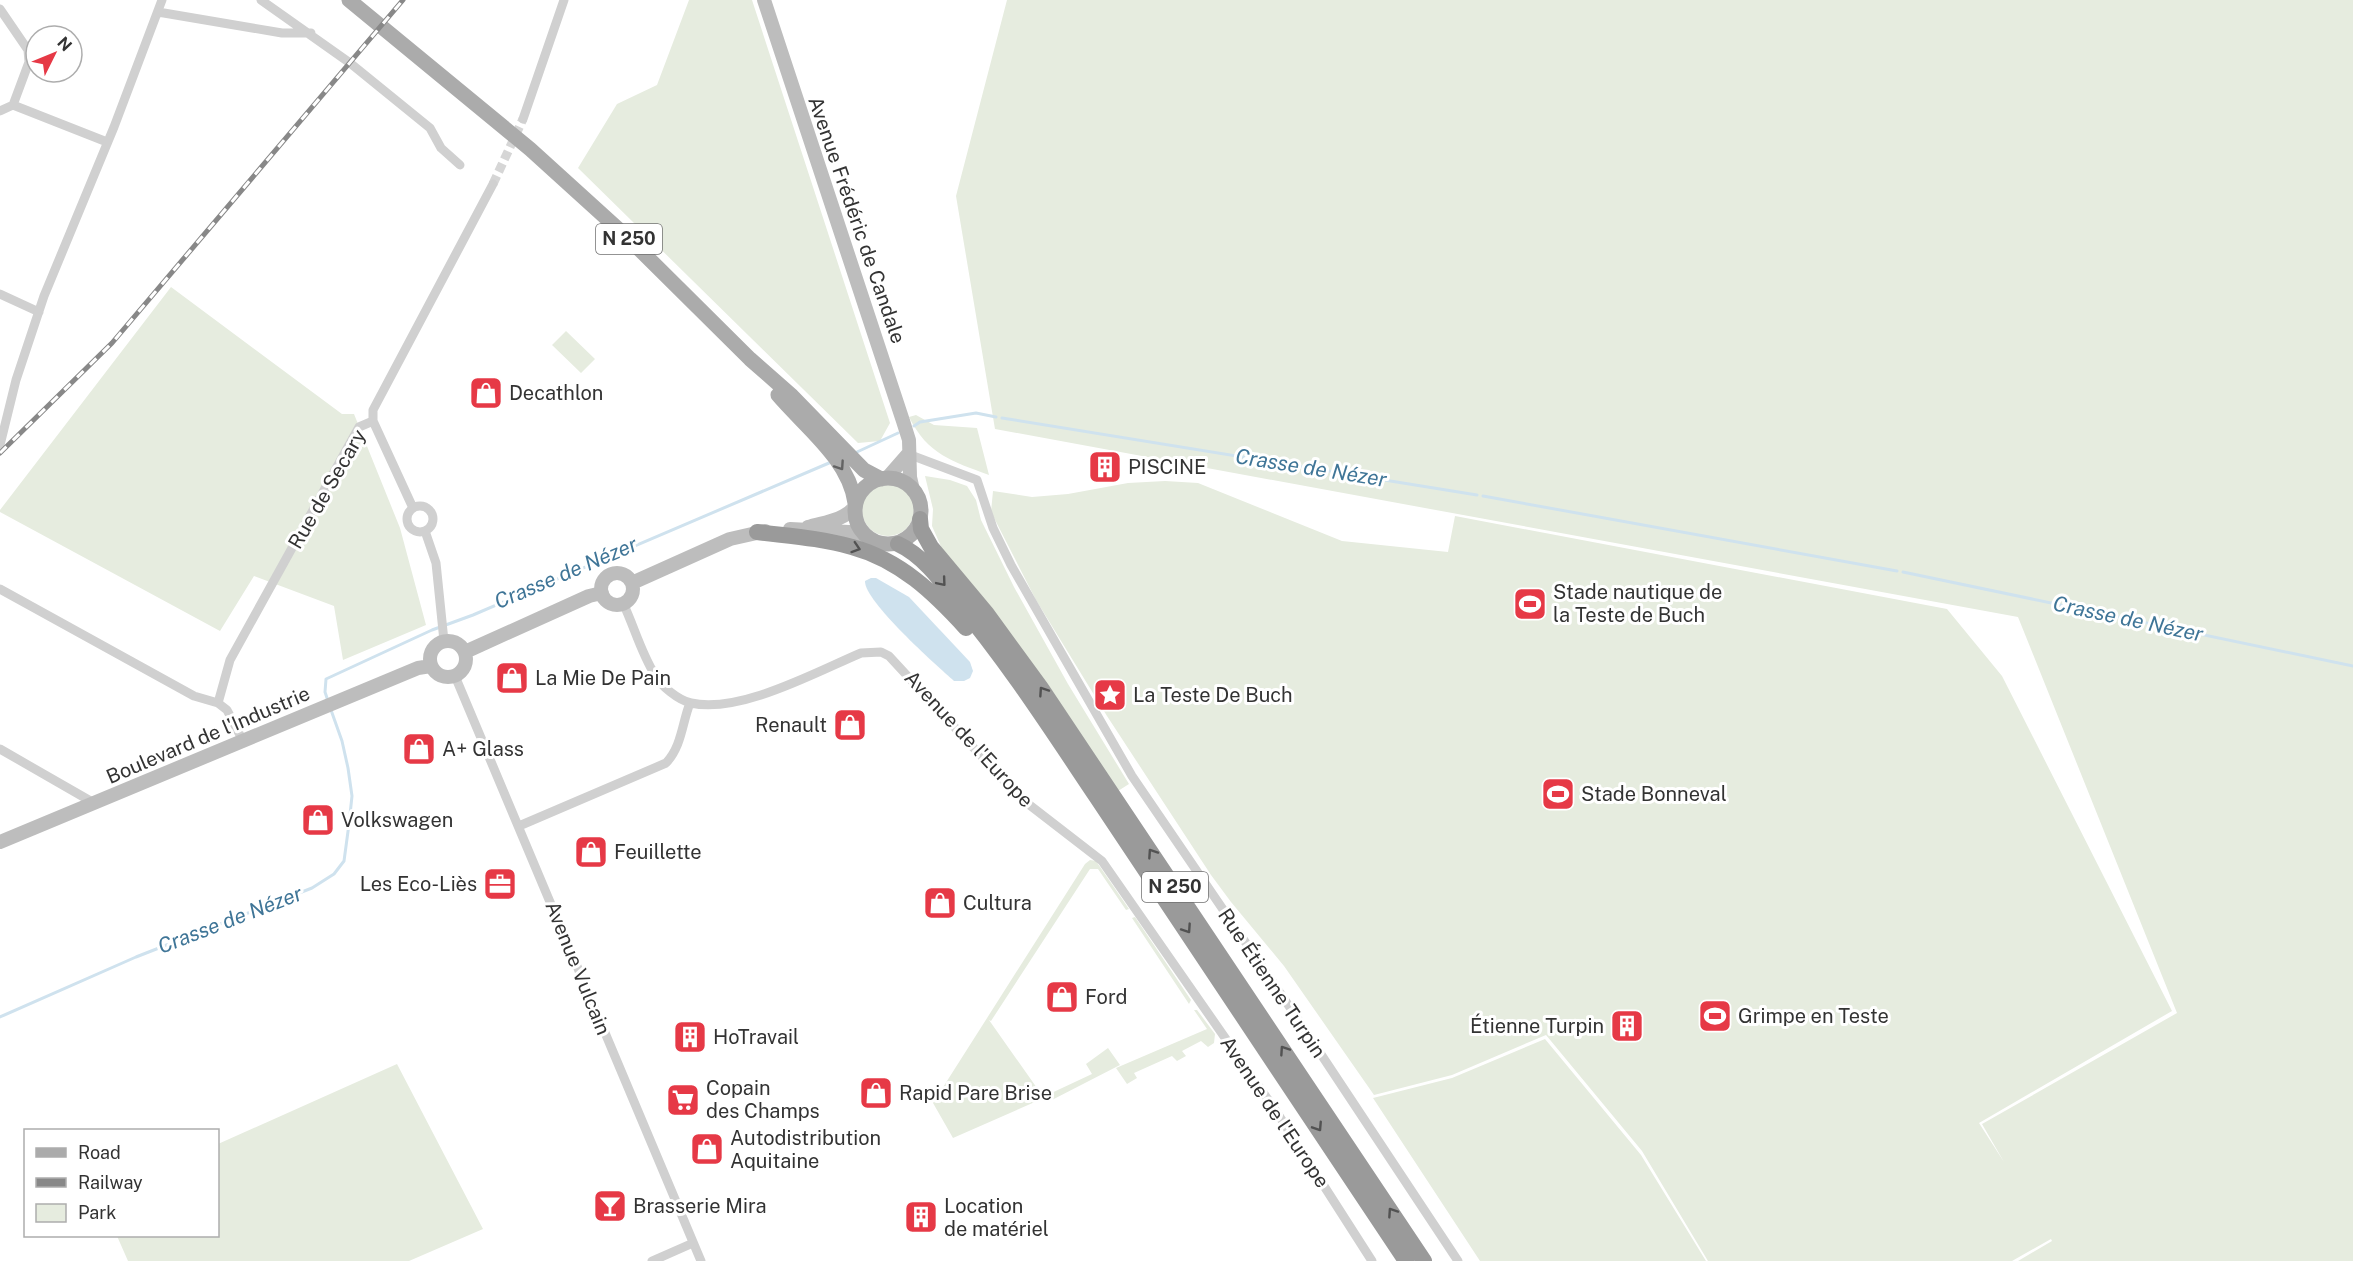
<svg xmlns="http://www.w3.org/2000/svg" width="2353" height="1261" font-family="'Public Sans',sans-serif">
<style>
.green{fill:#e6ecdf}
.water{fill:#cfe2ee}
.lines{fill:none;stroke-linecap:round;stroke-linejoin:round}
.stream{stroke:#cfe2ee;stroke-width:3}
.street-tunnel{stroke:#d6d6d6;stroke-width:9;stroke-dasharray:9 4.5;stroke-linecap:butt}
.street{stroke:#d0d0d0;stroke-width:9}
.secondary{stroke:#bdbdbd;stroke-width:14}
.primary{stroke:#ababab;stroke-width:15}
.highway{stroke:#9a9a9a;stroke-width:16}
.rail-casing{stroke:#888;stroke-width:5}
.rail{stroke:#fff;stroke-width:3;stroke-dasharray:9;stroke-linecap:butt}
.oneway{stroke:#636363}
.oneway2{stroke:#525252}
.labels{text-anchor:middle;stroke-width:6;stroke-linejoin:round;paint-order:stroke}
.shield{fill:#fff;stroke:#707070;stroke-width:1.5}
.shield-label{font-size:18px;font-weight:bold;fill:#333}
.street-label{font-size:20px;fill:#333;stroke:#fff}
.poi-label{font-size:20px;fill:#333;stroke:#fff;text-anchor:start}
.water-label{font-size:21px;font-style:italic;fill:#3f7597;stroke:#fff}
</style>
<rect width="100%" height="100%" fill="#fff"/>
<!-- green -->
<path class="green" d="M 689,0 L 752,0 L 890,423 L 880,441 L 858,443 L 578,168 L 617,104 L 657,85 Z
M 1007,0 L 2353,0 L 2353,1261 L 2018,1261 L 2052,1241 L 2051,1239 L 2012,1261 L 1708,1261 L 1642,1151 L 1546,1035 L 1452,1075 L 1374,1095 L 1284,966 L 1231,902 L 1211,875 L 1107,716 L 1036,600 L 991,512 L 993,491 L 1032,497 L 1068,494 L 1128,483 L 1165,481 L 1198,483 L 1342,541 L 1448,552 L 1455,516 L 1947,609 L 2002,676 L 2172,1011 L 1979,1123 L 2004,1162 L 1982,1124 L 2177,1013 L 2018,617 L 995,429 L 956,196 Z
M 171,287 L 342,414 L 354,414 L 400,528 L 426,625 L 343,660 L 334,606 L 254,576 L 220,631 L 0,512 L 0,510 Z
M 566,331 L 595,359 L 581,373 L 552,345 Z
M 916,415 L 934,425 L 977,428 L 989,475 C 952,461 928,455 909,417 Z
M 925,476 L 950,480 L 967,486 L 976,500 L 981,520 L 1014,587 L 1068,684 L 1129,784 L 1118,791 L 943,551 L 932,526 L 933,509 Z
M862 510a26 26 0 1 1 52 0a26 26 0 1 1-52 0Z
M 1090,860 L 1096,861 L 1129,909 L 1126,910 L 1098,869 L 1090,869 L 991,1021 L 989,1020 L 1044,1098 L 953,1138 L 933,1103 L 1085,864 Z
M 1135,917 L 1191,1000 L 1189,1004 L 1132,918 Z
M 1194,1010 L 1197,1010 L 1215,1034 L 1214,1043 L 1208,1047 L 1201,1041 L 1182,1051 L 1186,1056 L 1177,1061 L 1172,1056 L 1134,1073 L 1137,1078 L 1127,1084 L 1116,1068 L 1207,1029 Z
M 1545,1039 L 1641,1155 L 1706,1261 L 1480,1261 L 1373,1098 L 1452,1078 Z
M 1108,1048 L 1120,1065 L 1048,1102 L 1045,1096 L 1092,1074 L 1086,1064 Z
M 397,1064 L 483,1229 L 409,1261 L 128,1261 L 117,1236 L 218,1236 L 218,1144 Z"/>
<!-- water -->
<path class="water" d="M 871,578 L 876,578 L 909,597 L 970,662 L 973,671 L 970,678 L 964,681 L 954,681 C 936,665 864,601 865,581 Z"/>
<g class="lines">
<!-- stream -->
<path class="stream" d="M 1002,418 L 1477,495
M 914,426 L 920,422 L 976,413 L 996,417
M 857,452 L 898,433
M 1483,496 L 1897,571
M 1903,572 L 2353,666
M 328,701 L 325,692 L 326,679 L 432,630 L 473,615 L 829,463
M 0,1017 L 136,957 L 312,888 L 334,874 L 344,861 L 349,824 L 352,796 L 348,768 L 342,741 L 331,710"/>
<!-- street-tunnel -->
<path class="street-tunnel" d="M 493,184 L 523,119"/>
<!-- street -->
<path class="street" d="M 261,0 L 350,63 L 430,128 L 441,148 L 460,165
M 0,9 L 28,50 L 29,62 L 13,105 L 107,142
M 158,12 L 282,33 L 311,33
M 0,111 L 13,105
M 523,119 L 564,0
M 0,294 L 39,312
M 0,445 L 16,380 L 44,296 L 114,127 L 162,0
M 908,454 L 977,480 L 993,528 L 1011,565 L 1132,776 L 1291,1009 L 1458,1261
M407 519a13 13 0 1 1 26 0a13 13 0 1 1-26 0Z
M 413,508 L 373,421 L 373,410 L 493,184
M 425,531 L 436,563 L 444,641
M 0,589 L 194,696 L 218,703
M 623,603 C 634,626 641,653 655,675 C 661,686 678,700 691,703 C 740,714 816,672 861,653 L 881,652 L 889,656 L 1018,796 L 1102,861 L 1276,1111 L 1372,1261
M 455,676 L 701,1261
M 243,741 L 227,710 L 218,703 L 230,660 L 359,427 L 373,421
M 0,749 L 94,803
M 519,826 L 666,763 C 682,746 682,723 690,703
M 652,1261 L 693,1243"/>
<!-- secondary -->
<path class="secondary" d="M 764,0 L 903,421 L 909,440 L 910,477 L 913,490
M 887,478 L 908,454
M 808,527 C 824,522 842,521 854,508
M 790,529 L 849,532 L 868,537
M601 589a16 16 0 1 1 32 0a16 16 0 1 1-32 0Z
M 632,583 L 730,539 L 765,531
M430 659a18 18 0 1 1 36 0a18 18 0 1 1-36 0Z
M 465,652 L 589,596 L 602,593
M 0,842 L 418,668 L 431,666"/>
<!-- primary -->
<path class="primary" d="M 349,0 L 530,149 L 627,237 L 750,359 L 792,396 L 864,470 L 881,479
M 778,395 C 805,427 849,459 855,503
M855 511a33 33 0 1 1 66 0a33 33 0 1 1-66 0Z"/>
<!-- highway -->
<path class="highway" d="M 920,519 L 921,529 L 931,547 L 987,614 L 1041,688 L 1424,1261
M 757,532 C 789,536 821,538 852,547 C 900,560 934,593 966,628
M 898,544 C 922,555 940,579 956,600 C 1008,662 1051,729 1096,796 C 1200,951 1303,1106 1406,1261"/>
<!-- rail casing -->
<g class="rail-casing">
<path id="rail" d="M 0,453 L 112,343 L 403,0"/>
</g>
<!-- rail -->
<use href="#rail" class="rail"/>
</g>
<!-- one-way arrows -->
<defs><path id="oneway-chevron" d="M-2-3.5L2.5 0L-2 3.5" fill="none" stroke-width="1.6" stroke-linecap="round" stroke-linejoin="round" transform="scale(1.5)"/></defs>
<use class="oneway" href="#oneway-chevron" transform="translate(840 466) rotate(56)"/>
<g class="oneway2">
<use href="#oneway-chevron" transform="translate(856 548) rotate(18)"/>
<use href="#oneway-chevron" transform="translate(942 582) rotate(50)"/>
<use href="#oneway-chevron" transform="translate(1043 691) rotate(-124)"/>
<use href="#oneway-chevron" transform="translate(1152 853) rotate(-124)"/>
<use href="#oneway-chevron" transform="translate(1187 929) rotate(56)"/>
<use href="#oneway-chevron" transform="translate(1284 1050) rotate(-124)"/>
<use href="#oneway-chevron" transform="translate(1318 1127) rotate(57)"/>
<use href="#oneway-chevron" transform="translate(1392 1212) rotate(-124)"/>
</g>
<!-- icons -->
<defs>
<g id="shop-square" transform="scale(1.725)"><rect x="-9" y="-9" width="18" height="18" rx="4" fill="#e63946" stroke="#fff"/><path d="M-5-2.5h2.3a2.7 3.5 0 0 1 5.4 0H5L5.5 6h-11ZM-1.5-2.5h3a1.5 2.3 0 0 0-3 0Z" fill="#fff"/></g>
<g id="building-square" transform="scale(1.725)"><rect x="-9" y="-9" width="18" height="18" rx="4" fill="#e63946" stroke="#fff"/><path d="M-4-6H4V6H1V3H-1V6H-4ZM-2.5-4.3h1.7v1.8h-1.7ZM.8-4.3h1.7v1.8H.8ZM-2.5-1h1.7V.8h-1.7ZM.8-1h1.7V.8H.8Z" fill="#fff"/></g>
<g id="stadium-square" transform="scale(1.725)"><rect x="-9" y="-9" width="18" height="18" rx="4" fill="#e63946" stroke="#fff"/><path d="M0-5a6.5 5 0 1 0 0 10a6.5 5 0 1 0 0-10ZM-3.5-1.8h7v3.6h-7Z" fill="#fff"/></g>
<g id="sight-square" transform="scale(1.725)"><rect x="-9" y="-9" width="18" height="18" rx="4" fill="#e63946" stroke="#fff"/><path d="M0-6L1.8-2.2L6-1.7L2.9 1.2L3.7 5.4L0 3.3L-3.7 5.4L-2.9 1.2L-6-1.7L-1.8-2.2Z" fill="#fff"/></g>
<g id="office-square" transform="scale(1.725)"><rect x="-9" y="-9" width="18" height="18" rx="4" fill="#e63946" stroke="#fff"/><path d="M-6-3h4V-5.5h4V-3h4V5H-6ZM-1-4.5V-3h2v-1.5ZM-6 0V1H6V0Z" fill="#fff"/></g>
<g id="supermarket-square" transform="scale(1.725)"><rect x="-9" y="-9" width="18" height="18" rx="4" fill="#e63946" stroke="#fff"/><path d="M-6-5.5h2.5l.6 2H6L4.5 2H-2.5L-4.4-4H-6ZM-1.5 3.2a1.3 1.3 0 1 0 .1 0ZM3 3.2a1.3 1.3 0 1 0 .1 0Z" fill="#fff"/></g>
<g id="bar-square" transform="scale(1.725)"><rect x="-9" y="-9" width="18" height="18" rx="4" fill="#e63946" stroke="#fff"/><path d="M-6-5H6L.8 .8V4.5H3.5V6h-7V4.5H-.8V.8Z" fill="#fff"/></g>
</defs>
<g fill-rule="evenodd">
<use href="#shop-square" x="486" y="393"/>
<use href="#building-square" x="1105" y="467"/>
<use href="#stadium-square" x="1530" y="604"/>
<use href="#shop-square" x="512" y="678"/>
<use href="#sight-square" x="1110" y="695"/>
<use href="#shop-square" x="850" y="725"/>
<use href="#shop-square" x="419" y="749"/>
<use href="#stadium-square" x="1558" y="794"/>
<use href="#shop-square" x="318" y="820"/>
<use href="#shop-square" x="591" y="852"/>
<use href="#office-square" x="500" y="884"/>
<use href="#shop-square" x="940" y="903"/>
<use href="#shop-square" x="1062" y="997"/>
<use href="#stadium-square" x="1715" y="1016"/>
<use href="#building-square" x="1627" y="1026"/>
<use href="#building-square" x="690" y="1037"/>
<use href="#shop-square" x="876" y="1093"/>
<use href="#supermarket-square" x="683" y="1100"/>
<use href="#shop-square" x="707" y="1149"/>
<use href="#bar-square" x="610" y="1206"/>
<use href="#building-square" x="921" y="1217"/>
</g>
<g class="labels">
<!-- shield labels -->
<g class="shield">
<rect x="596" y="224" width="66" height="30" rx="4.5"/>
<rect x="1142" y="872" width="66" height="30" rx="4.5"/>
</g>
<g class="shield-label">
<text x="629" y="245">N 250</text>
<text x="1175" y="893">N 250</text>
</g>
<!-- street labels -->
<g class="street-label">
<text transform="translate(857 220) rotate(71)" y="7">Avenue Frédéric de Candale</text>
<text transform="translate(327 489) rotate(-60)" y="7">Rue de Secary</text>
<text transform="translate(208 735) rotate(-23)" y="7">Boulevard de l'Industrie</text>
<text transform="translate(969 739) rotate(47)" y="7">Avenue de l'Europe</text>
<text transform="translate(578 968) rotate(68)" y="7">Avenue Vulcain</text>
<text transform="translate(1272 983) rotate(56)" y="7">Rue Étienne Turpin</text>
<text transform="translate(1275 1112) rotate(56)" y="7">Avenue de l'Europe</text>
</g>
<!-- poi labels -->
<g class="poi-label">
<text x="509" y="400">Decathlon</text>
<text x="1128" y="474">PISCINE</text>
<text x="1553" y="599">Stade nautique de<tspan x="1553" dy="23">la Teste de Buch</tspan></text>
<text x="535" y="685">La Mie De Pain</text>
<text x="1133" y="702">La Teste De Buch</text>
<text x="827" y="732" text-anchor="end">Renault</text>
<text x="442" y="756">A+ Glass</text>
<text x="1581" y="801">Stade Bonneval</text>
<text x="341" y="827">Volkswagen</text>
<text x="614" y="859">Feuillette</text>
<text x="477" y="891" text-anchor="end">Les Eco-Liès</text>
<text x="963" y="910">Cultura</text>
<text x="1085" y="1004">Ford</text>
<text x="1738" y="1023">Grimpe en Teste</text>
<text x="1604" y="1033" text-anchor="end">Étienne Turpin</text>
<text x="713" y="1044">HoTravail</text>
<text x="706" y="1095">Copain<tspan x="706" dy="23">des Champs</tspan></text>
<text x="899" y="1100">Rapid Pare Brise</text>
<text x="730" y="1145">Autodistribution<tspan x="730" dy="23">Aquitaine</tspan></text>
<text x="633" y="1213">Brasserie Mira</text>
<text x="944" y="1213">Location<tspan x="944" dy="23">de matériel</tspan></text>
</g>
<!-- water labels -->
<g class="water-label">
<text transform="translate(1311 468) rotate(9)" y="7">Crasse de Nézer</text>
<text transform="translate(566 573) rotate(-23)" y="7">Crasse de Nézer</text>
<text transform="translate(2128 619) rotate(12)" y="7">Crasse de Nézer</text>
<text transform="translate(230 920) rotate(-21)" y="7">Crasse de Nézer</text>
</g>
</g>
<!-- legend -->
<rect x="24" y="1129" width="195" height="108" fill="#ffffff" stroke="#adadad" stroke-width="1.5"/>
<rect x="36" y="1148" width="30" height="9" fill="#ababab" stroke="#adadad" stroke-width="1.5"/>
<text x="78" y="1159" font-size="18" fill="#333333">Road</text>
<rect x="36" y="1178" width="30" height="9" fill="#888888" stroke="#adadad" stroke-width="1.5"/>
<text x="78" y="1189" font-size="18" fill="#333333">Railway</text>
<rect x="36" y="1204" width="30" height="18" fill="#e6ecdf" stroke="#adadad" stroke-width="1.5"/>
<text x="78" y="1219" font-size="18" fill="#333333">Park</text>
<!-- north arrow -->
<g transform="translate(54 54) rotate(47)"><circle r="28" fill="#ffffff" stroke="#adadad" stroke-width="1.5"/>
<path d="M0-4.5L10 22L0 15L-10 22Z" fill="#e63946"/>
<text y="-9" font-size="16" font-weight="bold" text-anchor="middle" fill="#333333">N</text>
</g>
</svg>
